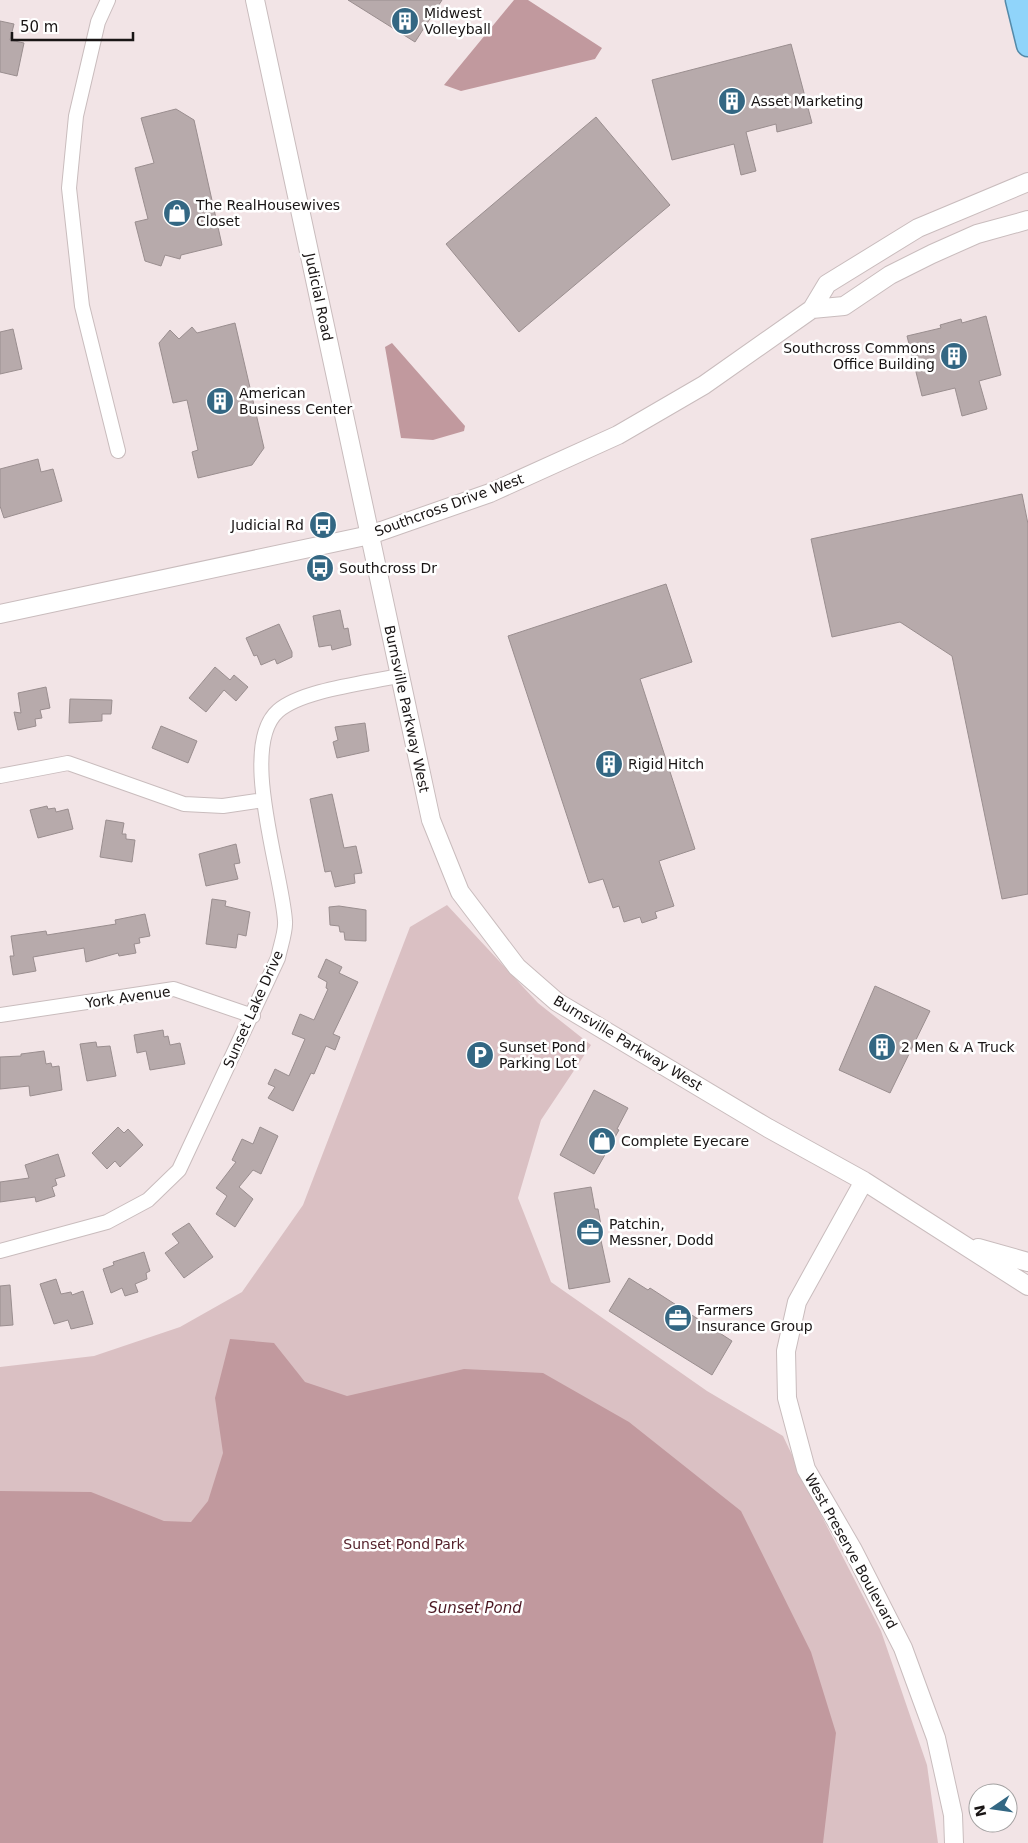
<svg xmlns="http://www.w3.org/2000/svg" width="1028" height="1843" font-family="'DejaVu Sans',sans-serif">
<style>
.green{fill:#dac0c3}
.water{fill:#c1999e}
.building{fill:#b7aaab;stroke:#9a8e8f}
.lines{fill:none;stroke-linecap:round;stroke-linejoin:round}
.minor-casing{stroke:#c9bcbd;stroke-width:16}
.tertiary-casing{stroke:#c9bcbd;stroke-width:20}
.trunk-casing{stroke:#548aa9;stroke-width:25}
.minor{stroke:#fff;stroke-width:14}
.tertiary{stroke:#fff;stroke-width:18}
.trunk{stroke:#90d4fa;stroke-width:22}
.labels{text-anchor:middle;stroke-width:5;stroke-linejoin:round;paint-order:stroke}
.poi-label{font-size:14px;fill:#191515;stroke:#fff;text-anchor:start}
.street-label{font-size:14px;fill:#191515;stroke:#fff}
.park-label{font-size:14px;fill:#56222c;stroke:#fff}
.water-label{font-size:15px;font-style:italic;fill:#4d1a24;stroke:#fff}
</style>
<rect width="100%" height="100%" fill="#f2e4e6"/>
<!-- green -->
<path class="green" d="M 447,905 L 538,1003 L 591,1045 L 541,1120 L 518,1198 L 551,1282 L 707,1391 L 783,1436 L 817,1507 L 881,1631 L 927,1765 L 938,1843 L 0,1843 L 0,1367 L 94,1356 L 180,1327 L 242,1292 L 303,1205 L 410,927 Z"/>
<!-- water -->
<path class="water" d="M 514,0 L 528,0 L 602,48 L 595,59 L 461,91 L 444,85 Z
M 392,343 L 465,426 L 464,431 L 433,440 L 401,438 L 385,347 Z
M 230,1339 L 274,1343 L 305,1382 L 347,1396 L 464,1369 L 543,1373 L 629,1422 L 741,1511 L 811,1652 L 836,1733 L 823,1843 L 0,1843 L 0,1491 L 91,1492 L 164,1521 L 191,1522 L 208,1501 L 223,1453 L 215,1398 Z"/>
<!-- building -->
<path class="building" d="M 348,0 L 442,0 L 415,42 Z
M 0,21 L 14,24 L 10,40 L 24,43 L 17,76 L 0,72 Z
M 791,44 L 812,123 L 777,132 L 776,124 L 746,132 L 756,171 L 741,175 L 734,144 L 672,160 L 652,80 Z
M 176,109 L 194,120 L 222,245 L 181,255 L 180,259 L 165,255 L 161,266 L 145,261 L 135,222 L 148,219 L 135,168 L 154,163 L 141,118 Z
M 596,117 L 670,205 L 519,332 L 446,244 Z
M 986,316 L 1001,375 L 979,381 L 987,409 L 962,416 L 955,388 L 922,396 L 907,336 L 941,328 L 940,325 L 961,319 L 962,323 Z
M 235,323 L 264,448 L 252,465 L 198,478 L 192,452 L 198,450 L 187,400 L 173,403 L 159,343 L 170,330 L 179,339 L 192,327 L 197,333 Z
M 13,329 L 22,369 L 0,374 L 0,332 Z
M 38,459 L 41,472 L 53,469 L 62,501 L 4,518 L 0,506 L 0,469 Z
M 1022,494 L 1028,524 L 1028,894 L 1002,899 L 952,656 L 900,622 L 832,637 L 811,539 Z
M 666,584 L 692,662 L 640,679 L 695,849 L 659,861 L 674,906 L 655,912 L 657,918 L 642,923 L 640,917 L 624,922 L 619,906 L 613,908 L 603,879 L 589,883 L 508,636 Z
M 340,610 L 344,629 L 348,628 L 351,645 L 332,650 L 331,645 L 319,647 L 313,616 Z
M 279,624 L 292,652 L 292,657 L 277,664 L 275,659 L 261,665 L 257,655 L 254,656 L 246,638 Z
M 215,667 L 230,680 L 234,675 L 248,687 L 236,701 L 224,690 L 206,712 L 189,698 Z
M 46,687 L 50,708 L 40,710 L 42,718 L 35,719 L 36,726 L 18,730 L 14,712 L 21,713 L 18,693 Z
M 70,699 L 112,700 L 111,714 L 102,714 L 102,721 L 69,723 Z
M 365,723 L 369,751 L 337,758 L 333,742 L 338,740 L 335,727 Z
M 161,726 L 197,741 L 188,763 L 152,748 Z
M 332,794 L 344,848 L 356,846 L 362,873 L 354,874 L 355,883 L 335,887 L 331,871 L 325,872 L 310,799 Z
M 47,806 L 48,809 L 55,808 L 56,812 L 68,809 L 73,829 L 38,838 L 30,810 Z
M 106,820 L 124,823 L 122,834 L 126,834 L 126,839 L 135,840 L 132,862 L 100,857 Z
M 236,844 L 240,863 L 234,864 L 238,879 L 206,886 L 199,854 Z
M 212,899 L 226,901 L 225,906 L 250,912 L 246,936 L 238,934 L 236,948 L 206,944 Z
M 339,906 L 366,910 L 366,941 L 345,940 L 344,932 L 340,932 L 339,926 L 330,925 L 329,907 Z
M 145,914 L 150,936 L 139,938 L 140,943 L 134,944 L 136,953 L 119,956 L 118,953 L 86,962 L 84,948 L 33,957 L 36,971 L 13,975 L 10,956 L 14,956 L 11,936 L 46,931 L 47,935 L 116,924 L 115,920 Z
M 326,959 L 342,967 L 339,973 L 358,982 L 333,1034 L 340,1037 L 335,1050 L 326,1046 L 314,1074 L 311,1073 L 293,1111 L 268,1098 L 275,1087 L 268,1084 L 275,1069 L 289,1076 L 305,1039 L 292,1034 L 300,1014 L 314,1020 L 328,989 L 326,988 L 327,982 L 318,977 Z
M 875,986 L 930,1011 L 890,1093 L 839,1070 Z
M 163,1030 L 164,1037 L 168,1036 L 170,1045 L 180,1043 L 185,1064 L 150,1070 L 146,1051 L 137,1053 L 134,1035 Z
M 96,1042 L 97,1047 L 110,1046 L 116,1076 L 87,1081 L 80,1044 Z
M 44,1051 L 46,1064 L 51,1063 L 52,1067 L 59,1066 L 62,1090 L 30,1096 L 29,1086 L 0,1089 L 0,1057 L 21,1056 L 21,1054 Z
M 594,1090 L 628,1108 L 617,1129 L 619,1130 L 594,1174 L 560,1155 Z
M 118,1127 L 124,1133 L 128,1129 L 143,1145 L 120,1167 L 115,1161 L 107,1169 L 92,1153 Z
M 260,1127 L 278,1136 L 261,1174 L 253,1170 L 239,1187 L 253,1199 L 235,1227 L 216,1214 L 227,1196 L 216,1188 L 236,1162 L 232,1160 L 242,1139 L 253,1144 Z
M 58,1154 L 65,1176 L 55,1179 L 57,1185 L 52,1187 L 55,1196 L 36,1202 L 35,1197 L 0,1202 L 0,1182 L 29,1178 L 25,1165 Z
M 591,1187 L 595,1209 L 598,1209 L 603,1236 L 600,1236 L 610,1282 L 569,1289 L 554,1193 Z
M 189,1223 L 213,1257 L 184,1278 L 165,1253 L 179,1243 L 172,1234 Z
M 144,1252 L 150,1271 L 146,1273 L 147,1279 L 135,1284 L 138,1292 L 125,1296 L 122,1288 L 111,1293 L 103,1269 L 114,1265 L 113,1262 Z
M 629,1278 L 648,1290 L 650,1288 L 732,1341 L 712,1375 L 609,1311 Z
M 56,1279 L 61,1294 L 71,1292 L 72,1295 L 83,1291 L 93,1324 L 71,1329 L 68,1320 L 54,1324 L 40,1284 Z
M 10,1285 L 13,1325 L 0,1326 L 0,1286 Z"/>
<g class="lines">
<!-- minor casing -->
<g class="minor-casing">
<path id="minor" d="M 108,0 L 98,22 L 76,116 L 69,188 L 82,306 L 118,451
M 0,776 L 68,763 L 184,804 L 223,806 L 264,800
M 0,1015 L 174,989 L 253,1016
M 0,1251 L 107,1222 L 148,1200 L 179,1170 L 278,958 C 280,947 286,932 285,921 C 282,872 238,746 278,711 C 302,690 367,683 398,676"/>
</g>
<!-- tertiary casing -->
<g class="tertiary-casing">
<path id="tertiary" d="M 255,0 L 431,820 L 460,892 L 517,967 L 557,1002 L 768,1128 L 864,1181 L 1028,1286
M 812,309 L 844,306 L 890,275 L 932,254 L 977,234 L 1028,220
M 0,614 L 370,535 L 490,493 L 618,435 L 704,385 L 812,309 L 827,284 L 918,228 L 1028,182
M 864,1181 L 797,1302 L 786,1351 L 787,1398 L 806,1469 L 853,1550 L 903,1648 L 936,1738 L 953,1815 L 954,1843
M 978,1248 L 1028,1262"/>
</g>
<!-- trunk casing -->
<g class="trunk-casing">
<path id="trunk" d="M 1017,0 L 1028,45"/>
</g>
<!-- minor -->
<use href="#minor" class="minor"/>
<!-- tertiary -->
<use href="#tertiary" class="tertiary"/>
<!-- trunk -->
<use href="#trunk" class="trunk"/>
</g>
<!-- icons -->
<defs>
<g id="building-disc" transform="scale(1.4375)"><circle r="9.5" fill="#336783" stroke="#fff"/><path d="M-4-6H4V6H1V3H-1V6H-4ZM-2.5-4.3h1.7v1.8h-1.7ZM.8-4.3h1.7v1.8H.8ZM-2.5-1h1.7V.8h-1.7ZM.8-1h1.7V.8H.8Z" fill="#fff"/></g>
<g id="shop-disc" transform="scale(1.4375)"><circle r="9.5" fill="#336783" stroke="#fff"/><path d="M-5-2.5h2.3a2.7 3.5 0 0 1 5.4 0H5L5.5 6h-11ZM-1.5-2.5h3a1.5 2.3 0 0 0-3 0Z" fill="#fff"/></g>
<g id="bus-disc" transform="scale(1.4375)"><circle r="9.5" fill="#336783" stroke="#fff"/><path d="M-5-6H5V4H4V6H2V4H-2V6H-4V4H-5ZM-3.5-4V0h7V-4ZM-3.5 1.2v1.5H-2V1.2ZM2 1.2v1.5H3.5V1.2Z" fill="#fff"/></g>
<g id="parking-disc" transform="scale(1.4375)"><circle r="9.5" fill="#336783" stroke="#fff"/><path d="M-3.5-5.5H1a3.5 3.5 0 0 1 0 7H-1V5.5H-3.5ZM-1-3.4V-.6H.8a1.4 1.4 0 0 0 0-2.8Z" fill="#fff"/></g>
<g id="office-disc" transform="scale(1.4375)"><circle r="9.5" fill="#336783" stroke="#fff"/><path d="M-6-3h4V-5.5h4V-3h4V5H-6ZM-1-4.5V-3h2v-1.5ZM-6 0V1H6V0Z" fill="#fff"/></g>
</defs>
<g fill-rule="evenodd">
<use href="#building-disc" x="405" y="21"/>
<use href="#building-disc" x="732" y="101"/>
<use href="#shop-disc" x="177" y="213"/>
<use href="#building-disc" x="954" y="356"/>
<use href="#building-disc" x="220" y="401"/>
<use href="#bus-disc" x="323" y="525"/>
<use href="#bus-disc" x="320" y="568"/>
<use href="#building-disc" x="609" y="764"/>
<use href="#building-disc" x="882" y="1047"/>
<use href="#parking-disc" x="480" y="1055"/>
<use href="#shop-disc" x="602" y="1141"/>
<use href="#office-disc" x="590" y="1232"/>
<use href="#office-disc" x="678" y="1318"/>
</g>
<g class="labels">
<!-- poi labels -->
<g class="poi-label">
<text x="424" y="18">Midwest<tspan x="424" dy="16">Volleyball</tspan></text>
<text x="751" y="106">Asset Marketing</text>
<text x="196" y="210">The RealHousewives<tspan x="196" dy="16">Closet</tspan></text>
<text x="935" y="353" text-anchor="end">Southcross Commons<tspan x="935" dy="16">Office Building</tspan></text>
<text x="239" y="398">American<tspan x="239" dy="16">Business Center</tspan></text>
<text x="304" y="530" text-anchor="end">Judicial Rd</text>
<text x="339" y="573">Southcross Dr</text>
<text x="628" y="769">Rigid Hitch</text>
<text x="499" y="1052">Sunset Pond<tspan x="499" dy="16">Parking Lot</tspan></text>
<text x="901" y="1052">2 Men &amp; A Truck</text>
<text x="621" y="1146">Complete Eyecare</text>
<text x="609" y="1229">Patchin,<tspan x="609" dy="16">Messner, Dodd</tspan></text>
<text x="697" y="1315">Farmers<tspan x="697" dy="16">Insurance Group</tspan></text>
</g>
<!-- street labels -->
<g class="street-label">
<text transform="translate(319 297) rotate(78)" y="5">Judicial Road</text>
<text transform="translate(449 505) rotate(-20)" y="5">Southcross Drive West</text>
<text transform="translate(407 709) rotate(78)" y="5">Burnsville Parkway West</text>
<text transform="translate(128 997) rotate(-8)" y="5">York Avenue</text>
<text transform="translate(253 1009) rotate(-66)" y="5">Sunset Lake Drive</text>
<text transform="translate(628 1043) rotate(31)" y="5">Burnsville Parkway West</text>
<text transform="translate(851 1551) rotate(61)" y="5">West Preserve Boulevard</text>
</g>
<!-- park labels -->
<g class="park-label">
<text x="404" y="1549">Sunset Pond Park</text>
</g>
<!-- water labels -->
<g class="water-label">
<text x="475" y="1613">Sunset Pond</text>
</g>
</g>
<!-- north arrow -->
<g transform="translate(993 1808) rotate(257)"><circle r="24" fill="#ffffff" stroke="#a3a1a1"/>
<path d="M0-4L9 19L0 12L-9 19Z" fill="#336783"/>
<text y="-8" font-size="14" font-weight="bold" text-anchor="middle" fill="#191515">N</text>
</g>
<!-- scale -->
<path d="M12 32v8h121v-8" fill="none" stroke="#191515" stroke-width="2.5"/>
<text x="20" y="32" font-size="15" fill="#191515" stroke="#ffffff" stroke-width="4" paint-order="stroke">50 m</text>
</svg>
